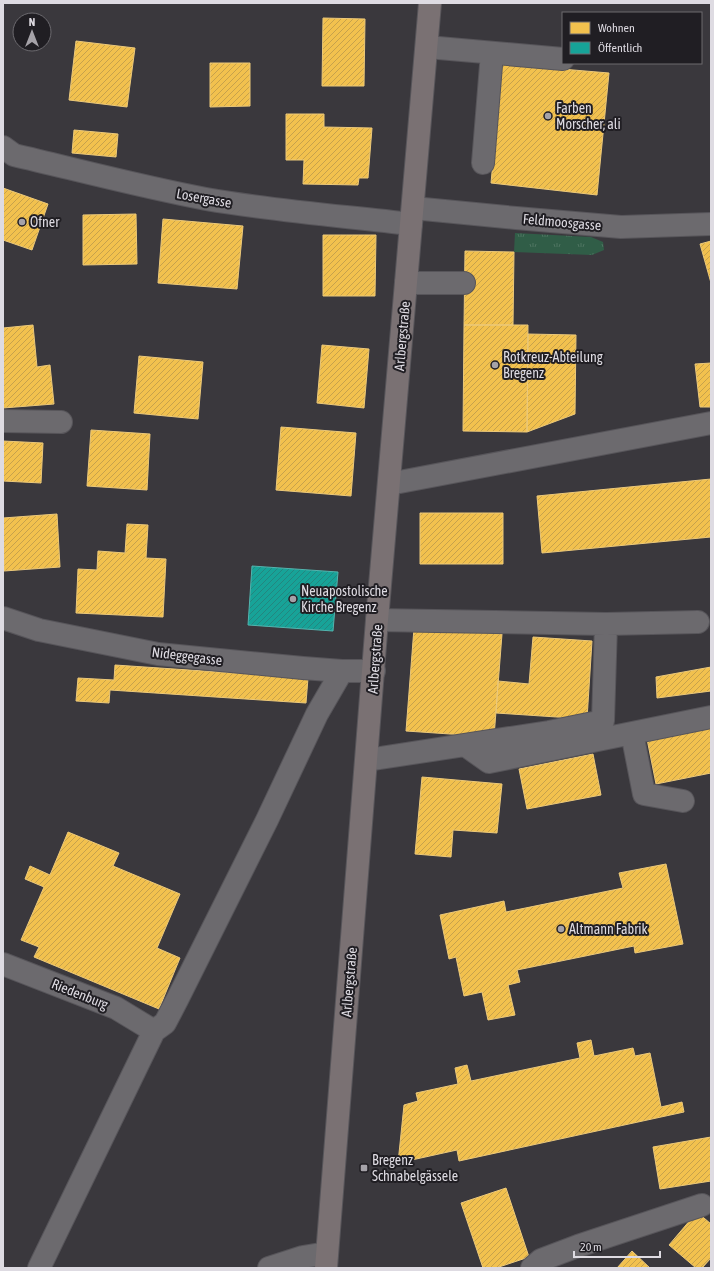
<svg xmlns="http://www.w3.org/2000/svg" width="714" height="1271" font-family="'Asap Condensed',sans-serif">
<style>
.grass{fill:url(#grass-tufts)}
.homes{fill:url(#homes-hatch);stroke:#ecc97a}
.public{fill:url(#public-hatch);stroke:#53b4ae}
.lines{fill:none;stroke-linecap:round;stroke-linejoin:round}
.minor-casing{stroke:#57555a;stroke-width:24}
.major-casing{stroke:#57555a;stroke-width:24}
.minor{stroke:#6c6a6e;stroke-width:22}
.major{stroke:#7a7173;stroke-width:22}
.poi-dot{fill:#a5a2a8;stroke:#201e23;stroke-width:1.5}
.labels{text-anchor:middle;stroke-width:4;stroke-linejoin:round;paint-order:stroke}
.poi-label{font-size:14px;fill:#dedbe2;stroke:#201e23;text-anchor:start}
.street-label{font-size:14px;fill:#dedbe2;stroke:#201e23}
</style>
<defs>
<pattern id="grass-tufts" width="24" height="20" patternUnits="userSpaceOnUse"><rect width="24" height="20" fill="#305d47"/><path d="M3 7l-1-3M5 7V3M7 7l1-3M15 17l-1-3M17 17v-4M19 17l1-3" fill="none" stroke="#4e7461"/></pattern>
<pattern id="homes-hatch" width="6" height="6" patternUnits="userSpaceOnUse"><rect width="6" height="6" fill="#f2c14e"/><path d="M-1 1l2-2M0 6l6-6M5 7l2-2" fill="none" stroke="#c6a14c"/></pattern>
<pattern id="public-hatch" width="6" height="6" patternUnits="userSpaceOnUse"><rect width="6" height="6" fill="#17a398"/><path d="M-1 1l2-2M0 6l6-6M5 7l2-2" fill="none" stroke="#24867f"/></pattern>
</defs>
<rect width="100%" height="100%" fill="#3a383d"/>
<!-- grass -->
<path class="grass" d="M 515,233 L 591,237 L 603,242 L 604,250 L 592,255 L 514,252 Z"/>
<!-- homes -->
<path class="homes" d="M 323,18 L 365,19 L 364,86 L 322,86 Z
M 76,41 L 135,48 L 127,107 L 69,100 Z
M 210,63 L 250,63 L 250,106 L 210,107 Z
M 502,64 L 609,73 L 597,195 L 491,183 Z
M 286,114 L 324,114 L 324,127 L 372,128 L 368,178 L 359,178 L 358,185 L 303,184 L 304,160 L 286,160 Z
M 74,130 L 118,134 L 116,157 L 72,153 Z
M 3,188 L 48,204 L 32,250 L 3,240 Z
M 136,214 L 137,264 L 83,265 L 83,215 Z
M 163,219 L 243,226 L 237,289 L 158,283 Z
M 323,235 L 376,235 L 375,296 L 323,296 Z
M 711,241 L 711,283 L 700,244 Z
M 465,251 L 514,252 L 513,325 L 464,325 Z
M 33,325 L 37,367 L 50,365 L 54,404 L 3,408 L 3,328 Z
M 464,325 L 528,325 L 527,432 L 463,431 Z
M 528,334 L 576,335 L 575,414 L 527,432 Z
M 322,345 L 369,349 L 364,408 L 317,403 Z
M 139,356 L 203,362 L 198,419 L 134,413 Z
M 711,363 L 711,407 L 700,407 L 695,364 Z
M 281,427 L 356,433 L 351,496 L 276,490 Z
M 91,430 L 150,434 L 147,490 L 87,486 Z
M 3,441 L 43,443 L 41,483 L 3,481 Z
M 711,479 L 711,537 L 542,553 L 537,496 Z
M 420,513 L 503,513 L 503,564 L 420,564 Z
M 57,514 L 60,567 L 4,571 L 3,518 Z
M 127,524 L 148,525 L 146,558 L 166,559 L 163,617 L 76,613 L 78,569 L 97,570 L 98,551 L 125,553 Z
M 414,628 L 502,634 L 494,737 L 406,731 Z
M 533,637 L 592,641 L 587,719 L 496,713 L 498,681 L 529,684 Z
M 115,665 L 308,678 L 306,703 L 110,690 L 109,703 L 76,701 L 78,678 L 114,680 Z
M 711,667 L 711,691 L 657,698 L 656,677 Z
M 711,726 L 711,773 L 656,784 L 647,739 Z
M 593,754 L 601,795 L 527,809 L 519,769 Z
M 422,777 L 502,784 L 497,833 L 453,830 L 451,857 L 415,854 Z
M 68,832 L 119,853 L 113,866 L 180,894 L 157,948 L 180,958 L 159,1009 L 34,957 L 39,947 L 21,940 L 44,887 L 25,879 L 30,866 L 50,875 Z
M 666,864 L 683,944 L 635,953 L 634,946 L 517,970 L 520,982 L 508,985 L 515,1015 L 488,1020 L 482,992 L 464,996 L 456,957 L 449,959 L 440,915 L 504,901 L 506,912 L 623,888 L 619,873 Z
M 591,1040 L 594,1056 L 633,1048 L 635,1056 L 650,1053 L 661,1107 L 682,1102 L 684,1112 L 459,1161 L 457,1150 L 398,1163 L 404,1105 L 418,1101 L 416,1093 L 458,1084 L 455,1068 L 467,1065 L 471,1081 L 580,1058 L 577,1043 Z
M 711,1137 L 711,1181 L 660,1189 L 653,1147 Z
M 506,1188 L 529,1257 L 496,1268 L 483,1268 L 461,1203 Z
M 697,1212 L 711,1224 L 711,1258 L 702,1268 L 696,1268 L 669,1245 Z
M 632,1251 L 650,1268 L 617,1268 Z"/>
<!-- public -->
<path class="public" d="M 252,566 L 338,572 L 333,631 L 248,625 Z"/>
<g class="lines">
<!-- minor casing -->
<g class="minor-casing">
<path id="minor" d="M 427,47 L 563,59
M 3,147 L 14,155 C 78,170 142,187 206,199 C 274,211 343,216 411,224
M 483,163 L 492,53
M 413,208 L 516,218 L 621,227 L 711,224
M 406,283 L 464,283
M 3,421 L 61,422
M 389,484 L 711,423
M 3,618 L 39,630 L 158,654 L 303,668 L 342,671 L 374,671
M 377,620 L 606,624 L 698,622
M 632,733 L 644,794 L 683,801
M 465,745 L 489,762 L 711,717
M 367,760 L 549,732 L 603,721 L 606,624
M 3,964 L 116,1008 L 154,1031
M 39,1268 L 154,1031 L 165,1023 L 177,1000 L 267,820 L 317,714 L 342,671
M 269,1268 L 303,1257 L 327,1253
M 532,1268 L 541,1260 L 578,1246 L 702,1205"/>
</g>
<!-- major casing -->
<g class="major-casing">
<path id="major" d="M 326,1268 L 377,620 L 430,3"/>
</g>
<!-- minor -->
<use href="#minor" class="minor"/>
<!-- major -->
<use href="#major" class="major"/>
</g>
<!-- markers -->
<g class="poi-dot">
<circle cx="548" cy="116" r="4"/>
<circle cx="22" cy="222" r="4"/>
<circle cx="495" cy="365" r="4"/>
<circle cx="293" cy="599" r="4"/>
<circle cx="561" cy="929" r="4"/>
<rect x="360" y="1164" width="8" height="8" rx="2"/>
</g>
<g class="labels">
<!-- poi labels -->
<g class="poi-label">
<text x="556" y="113">Farben<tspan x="556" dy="16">Morscher, ali</tspan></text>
<text x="30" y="227">Ofner</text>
<text x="503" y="362">Rotkreuz-Abteilung<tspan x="503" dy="16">Bregenz</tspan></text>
<text x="301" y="596">Neuapostolische<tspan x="301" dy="16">Kirche Bregenz</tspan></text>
<text x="569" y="934">Altmann Fabrik</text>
<text x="372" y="1165">Bregenz<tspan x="372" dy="16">Schnabelgässele</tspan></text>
</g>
<!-- street labels -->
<g class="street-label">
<text transform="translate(204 198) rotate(10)" y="5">Losergasse</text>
<text transform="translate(562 222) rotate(5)" y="5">Feldmoosgasse</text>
<text transform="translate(402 336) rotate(-85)" y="5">Arlbergstraße</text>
<text transform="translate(187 656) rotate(7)" y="5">Nideggegasse</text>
<text transform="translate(375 659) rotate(-86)" y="5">Arlbergstraße</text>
<text transform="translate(349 982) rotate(-85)" y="5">Arlbergstraße</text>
<text transform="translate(80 994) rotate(22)" y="5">Riedenburg</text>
</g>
</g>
<!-- border -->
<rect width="714" height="1271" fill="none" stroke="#dedbe2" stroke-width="8"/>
<!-- legend -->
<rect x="562" y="12" width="140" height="52" fill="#201e23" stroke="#6c6a6f"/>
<rect x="570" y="22" width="20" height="12" fill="#f2c14e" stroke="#6c6a6f"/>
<text x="598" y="32" font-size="12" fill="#dedbe2">Wohnen</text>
<rect x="570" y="42" width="20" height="12" fill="#17a398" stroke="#6c6a6f"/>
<text x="598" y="52" font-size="12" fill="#dedbe2">Öffentlich</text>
<!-- north arrow -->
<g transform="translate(32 32)"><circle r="19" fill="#201e23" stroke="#6c6a6f"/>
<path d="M0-3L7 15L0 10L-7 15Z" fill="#a5a2a8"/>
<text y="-6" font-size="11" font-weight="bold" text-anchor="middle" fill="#dedbe2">N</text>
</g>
<!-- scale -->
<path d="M574 1251v6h86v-6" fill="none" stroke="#dedbe2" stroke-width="2"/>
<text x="580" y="1251" font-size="12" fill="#dedbe2" stroke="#201e23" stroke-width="3" paint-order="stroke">20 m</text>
</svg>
